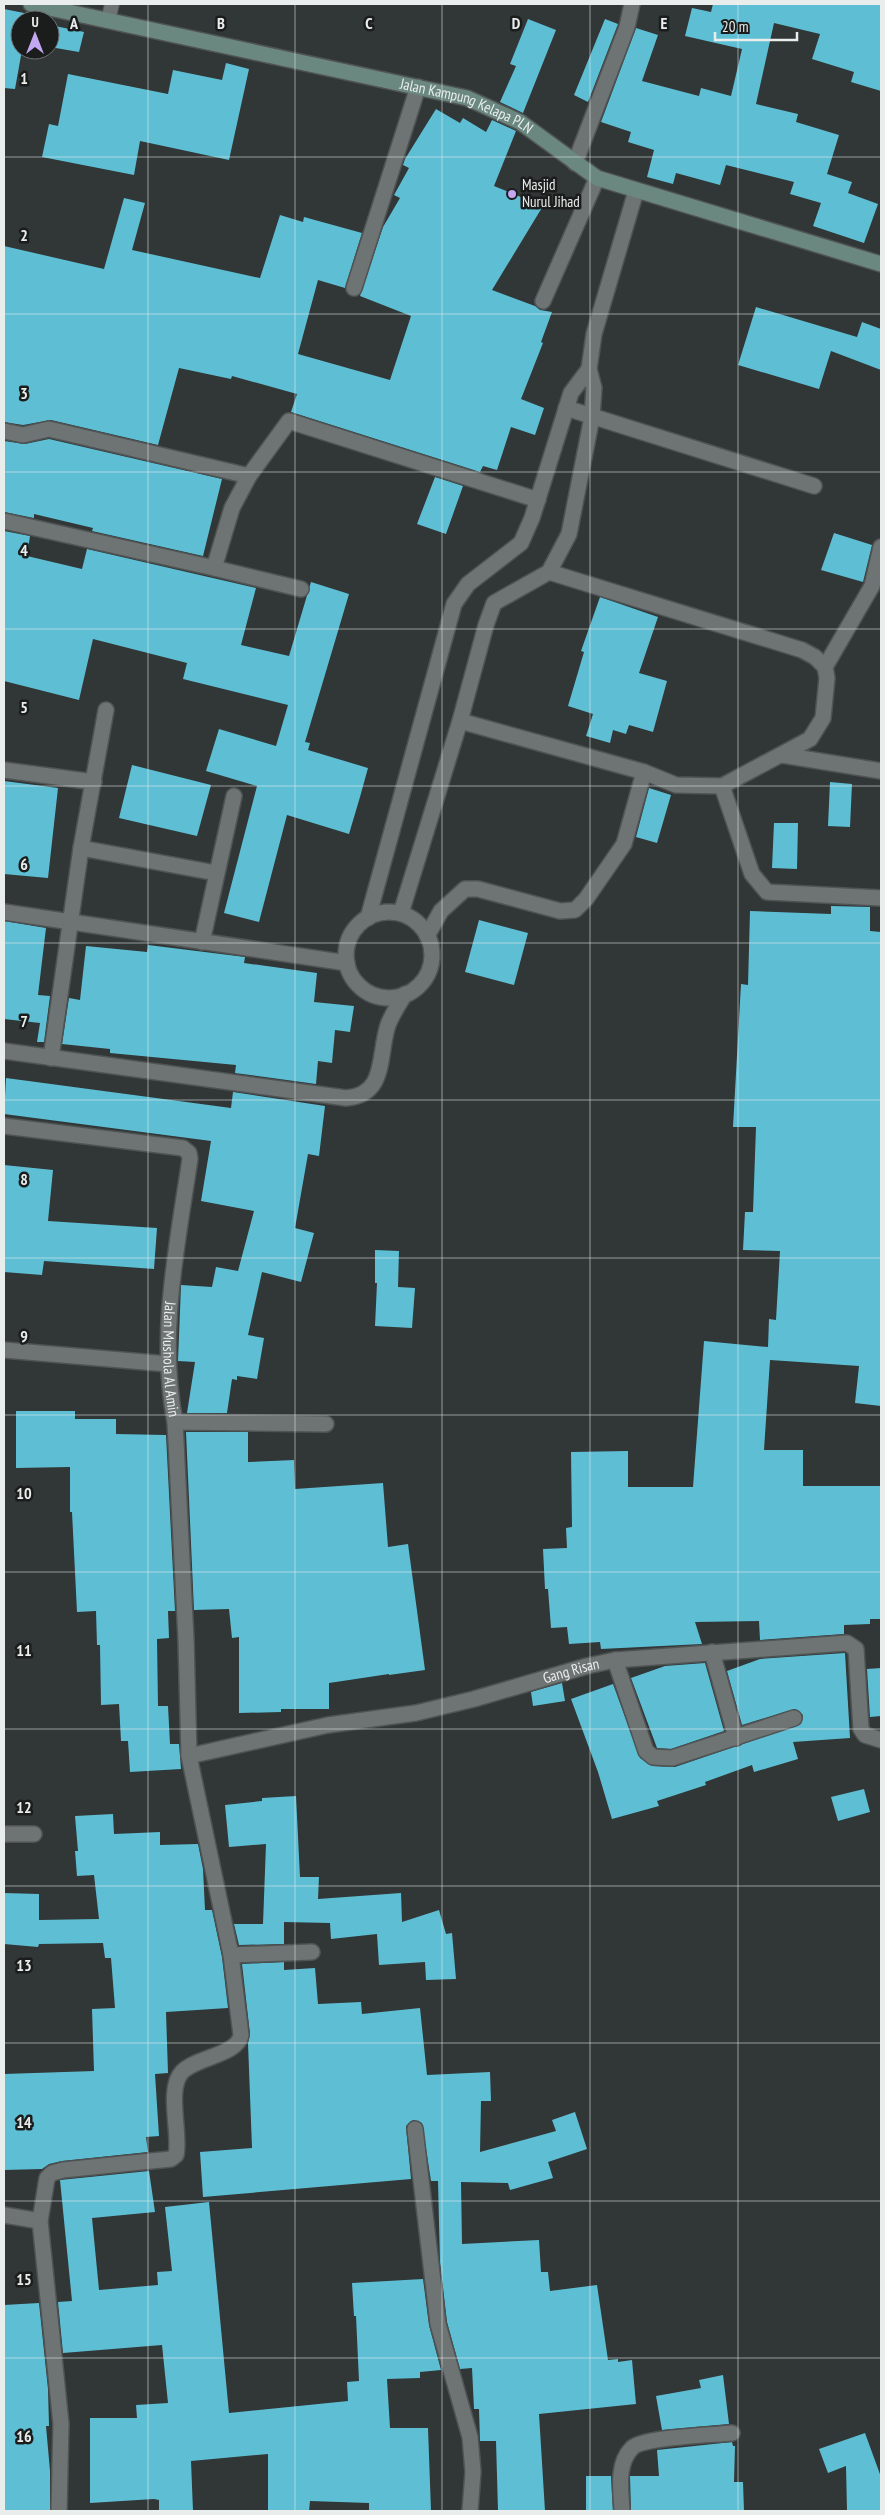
<svg xmlns="http://www.w3.org/2000/svg" width="885" height="2515" font-family="'PT Sans Narrow',sans-serif">
<style>
.building{fill:#5ebfd4}
.lines{fill:none;stroke-linecap:round;stroke-linejoin:round}
.lane-casing{stroke:#4f5353;stroke-width:16}
.street-casing{stroke:#4f5353;stroke-width:18}
.secondary-casing{stroke:#4f5353;stroke-width:18}
.lane{stroke:#6e7373;stroke-width:14}
.street{stroke:#6e7373;stroke-width:15}
.secondary{stroke:#6b8880;stroke-width:15}
.grid{fill:none;stroke:#e9edec;stroke-width:1;stroke-opacity:0.55}
.poi-dot{fill:#c4a7f1;stroke:#1b1d1d;stroke-width:2}
.labels{text-anchor:middle;stroke-width:5;stroke-linejoin:round;paint-order:stroke}
.street-label{font-size:15px;fill:#e9edec;stroke:#1b1d1d}
.poi-label{font-size:15px;fill:#e9edec;stroke:#1b1d1d;text-anchor:start}
.grid-label{font-size:16px;text-anchor:middle;font-weight:bold;fill:#e9edec;stroke:#1b1d1d;stroke-width:5;stroke-linejoin:round;paint-order:stroke}
</style>
<rect width="100%" height="100%" fill="#313636"/>
<!-- building -->
<path class="building" d="M 713,4 L 881,4 L 881,91 L 851,82 L 854,72 L 812,59 L 820,34 L 774,23 L 756,104 L 798,114 L 796,122 L 839,135 L 827,174 L 852,182 L 848,193 L 878,204 L 864,243 L 813,226 L 821,203 L 790,194 L 794,182 L 726,165 L 720,185 L 676,173 L 673,184 L 647,177 L 654,150 L 628,142 L 631,132 L 601,122 L 636,28 L 658,35 L 642,81 L 699,96 L 701,88 L 731,96 L 742,49 L 685,36 L 692,8 L 711,12 Z
M 4,9 L 29,14 L 28,20 L 20,20 L 20,50 L 22,50 L 15,89 L 4,88 Z
M 528,19 L 556,30 L 523,113 L 500,102 L 516,66 L 510,64 Z
M 605,19 L 618,24 L 588,102 L 574,95 Z
M 50,25 L 84,32 L 79,52 L 50,47 Z
M 226,63 L 249,69 L 229,160 L 140,141 L 134,175 L 42,157 L 49,124 L 58,126 L 68,74 L 168,94 L 173,70 L 222,80 Z
M 436,109 L 460,123 L 463,118 L 486,132 L 492,120 L 516,131 L 494,186 L 543,206 L 492,290 L 535,306 L 540,310 L 552,312 L 541,342 L 543,343 L 521,399 L 544,408 L 535,435 L 511,427 L 497,470 L 483,466 L 480,472 L 291,412 L 297,394 L 232,376 L 231,379 L 179,368 L 158,445 L 51,420 L 23,425 L 4,422 L 4,246 L 104,269 L 124,198 L 145,203 L 132,250 L 260,278 L 280,215 L 303,222 L 304,217 L 362,233 L 345,288 L 318,280 L 298,354 L 390,380 L 411,316 L 360,296 L 383,227 L 400,198 L 394,195 L 409,168 L 403,165 L 405,159 Z
M 756,307 L 857,337 L 862,322 L 881,329 L 881,370 L 831,351 L 819,389 L 738,365 Z
M 49,439 L 222,479 L 203,556 L 92,531 L 93,528 L 34,514 L 34,518 L 4,512 L 4,441 L 25,444 Z
M 435,477 L 463,486 L 446,534 L 417,524 Z
M 4,531 L 30,536 L 27,556 L 82,569 L 87,549 L 256,588 L 241,645 L 289,656 L 311,582 L 349,594 L 305,742 L 310,743 L 308,750 L 368,768 L 360,797 L 349,834 L 287,815 L 259,922 L 224,913 L 257,786 L 206,771 L 219,729 L 276,746 L 288,705 L 183,679 L 187,663 L 93,639 L 79,700 L 4,681 Z
M 834,533 L 872,545 L 863,582 L 821,570 Z
M 600,597 L 658,617 L 639,673 L 667,681 L 653,732 L 629,725 L 626,734 L 613,730 L 610,743 L 586,736 L 593,714 L 568,706 L 584,652 L 581,651 Z
M 132,765 L 211,785 L 197,836 L 119,818 Z
M 4,781 L 58,788 L 48,878 L 4,874 Z
M 830,782 L 852,784 L 850,827 L 828,826 Z
M 649,788 L 671,795 L 657,843 L 636,837 Z
M 774,823 L 798,823 L 797,869 L 772,868 Z
M 831,906 L 870,907 L 870,931 L 881,932 L 881,1406 L 855,1403 L 859,1366 L 770,1360 L 764,1450 L 803,1450 L 803,1486 L 881,1486 L 881,1619 L 870,1619 L 870,1624 L 844,1625 L 844,1634 L 760,1640 L 759,1621 L 695,1622 L 702,1644 L 601,1649 L 600,1642 L 569,1644 L 567,1627 L 551,1628 L 548,1589 L 545,1589 L 543,1549 L 567,1548 L 566,1528 L 572,1527 L 571,1452 L 628,1451 L 628,1487 L 693,1487 L 704,1341 L 768,1347 L 769,1319 L 776,1320 L 780,1251 L 743,1250 L 745,1212 L 753,1212 L 756,1127 L 733,1127 L 741,984 L 748,985 L 750,911 L 831,914 Z
M 479,920 L 528,933 L 514,985 L 465,972 Z
M 4,921 L 46,928 L 38,995 L 50,996 L 44,1042 L 37,1042 L 40,1023 L 4,1019 Z
M 148,945 L 245,957 L 244,963 L 317,973 L 314,1002 L 354,1006 L 350,1032 L 335,1030 L 332,1063 L 318,1061 L 316,1084 L 235,1073 L 236,1065 L 110,1053 L 110,1049 L 62,1044 L 69,998 L 80,1000 L 86,946 L 147,952 Z
M 6,1078 L 231,1108 L 233,1092 L 325,1106 L 319,1156 L 308,1154 L 295,1228 L 314,1233 L 301,1282 L 262,1272 L 248,1335 L 264,1338 L 257,1379 L 237,1376 L 237,1380 L 232,1379 L 227,1413 L 187,1413 L 195,1362 L 178,1361 L 181,1285 L 212,1287 L 216,1267 L 238,1271 L 254,1211 L 201,1201 L 211,1141 L 4,1114 Z
M 4,1165 L 53,1170 L 48,1221 L 157,1228 L 154,1269 L 44,1261 L 42,1275 L 4,1272 Z
M 375,1250 L 399,1251 L 398,1287 L 415,1288 L 412,1328 L 375,1326 L 377,1283 L 375,1283 Z
M 16,1411 L 75,1411 L 75,1419 L 116,1419 L 116,1434 L 166,1435 L 175,1611 L 168,1611 L 169,1638 L 157,1639 L 158,1706 L 168,1706 L 170,1744 L 179,1744 L 181,1769 L 130,1772 L 128,1741 L 121,1741 L 119,1704 L 101,1705 L 100,1645 L 97,1645 L 96,1611 L 77,1612 L 72,1512 L 70,1512 L 70,1467 L 16,1468 Z
M 186,1432 L 248,1432 L 248,1462 L 294,1460 L 295,1489 L 383,1483 L 388,1547 L 408,1544 L 425,1670 L 389,1675 L 389,1674 L 329,1683 L 329,1709 L 281,1709 L 281,1712 L 239,1713 L 239,1637 L 232,1638 L 229,1609 L 194,1610 Z
M 845,1653 L 850,1738 L 793,1742 L 798,1759 L 754,1772 L 752,1765 L 705,1782 L 706,1785 L 657,1801 L 659,1806 L 612,1819 L 598,1772 L 571,1699 L 613,1684 L 640,1758 L 652,1766 L 675,1767 L 801,1724 L 803,1715 L 795,1709 L 742,1725 L 727,1671 L 760,1659 Z
M 705,1663 L 724,1731 L 671,1749 L 657,1748 L 631,1678 L 665,1666 Z
M 881,1668 L 881,1716 L 870,1717 L 867,1669 Z
M 562,1683 L 565,1701 L 533,1706 L 531,1692 Z
M 864,1789 L 870,1812 L 838,1821 L 831,1797 Z
M 296,1796 L 300,1877 L 319,1877 L 318,1899 L 401,1893 L 402,1922 L 439,1910 L 446,1934 L 452,1933 L 456,1979 L 426,1980 L 425,1962 L 379,1965 L 377,1934 L 331,1939 L 330,1923 L 284,1922 L 284,1944 L 239,1945 L 234,1924 L 263,1924 L 266,1844 L 229,1847 L 225,1805 L 262,1801 L 262,1798 Z
M 113,1814 L 114,1834 L 160,1832 L 160,1845 L 198,1844 L 203,1869 L 205,1910 L 212,1910 L 222,1957 L 228,2008 L 166,2012 L 168,2073 L 155,2074 L 159,2136 L 146,2137 L 148,2152 L 62,2161 L 49,2164 L 42,2169 L 4,2170 L 4,2074 L 94,2071 L 92,2009 L 115,2008 L 111,1958 L 105,1958 L 103,1943 L 39,1944 L 38,1947 L 4,1944 L 4,1893 L 39,1894 L 39,1920 L 99,1919 L 94,1875 L 77,1876 L 75,1851 L 78,1851 L 75,1816 Z
M 284,1962 L 284,1970 L 315,1968 L 318,2004 L 361,2002 L 362,2014 L 420,2008 L 427,2075 L 490,2072 L 491,2101 L 481,2101 L 480,2152 L 556,2131 L 552,2120 L 575,2112 L 587,2149 L 548,2162 L 553,2178 L 510,2190 L 508,2183 L 461,2182 L 462,2244 L 539,2240 L 541,2272 L 548,2272 L 550,2291 L 597,2285 L 608,2360 L 618,2359 L 618,2362 L 632,2360 L 636,2404 L 539,2414 L 545,2511 L 498,2511 L 496,2441 L 480,2441 L 479,2409 L 474,2409 L 472,2368 L 460,2369 L 447,2322 L 440,2262 L 438,2181 L 431,2181 L 422,2123 L 413,2120 L 406,2126 L 411,2179 L 203,2197 L 200,2152 L 252,2148 L 248,2043 L 250,2034 L 242,1964 Z
M 149,2171 L 155,2212 L 92,2218 L 99,2290 L 158,2285 L 157,2272 L 172,2271 L 165,2207 L 209,2202 L 229,2413 L 348,2401 L 347,2382 L 359,2381 L 356,2316 L 354,2316 L 352,2283 L 423,2279 L 429,2325 L 441,2370 L 420,2372 L 420,2378 L 387,2379 L 390,2428 L 428,2428 L 431,2511 L 369,2511 L 369,2503 L 310,2501 L 309,2511 L 268,2511 L 268,2454 L 191,2461 L 193,2511 L 159,2511 L 159,2500 L 154,2499 L 90,2503 L 90,2418 L 137,2418 L 136,2405 L 168,2403 L 162,2345 L 63,2353 L 58,2302 L 72,2301 L 60,2180 Z
M 39,2303 L 48,2389 L 49,2426 L 46,2426 L 50,2471 L 50,2511 L 4,2511 L 4,2305 Z
M 723,2375 L 729,2424 L 662,2430 L 656,2396 L 701,2388 L 699,2380 Z
M 865,2433 L 881,2477 L 881,2511 L 847,2511 L 846,2466 L 828,2473 L 819,2449 Z
M 732,2442 L 733,2446 L 735,2446 L 734,2482 L 743,2482 L 744,2511 L 631,2511 L 630,2476 L 659,2476 L 657,2450 Z
M 586,2476 L 611,2476 L 613,2511 L 586,2511 Z"/>
<g class="lines">
<!-- lane casing -->
<g class="lane-casing">
<path id="lane" d="M 108,21 L 112,4"/>
</g>
<!-- street casing -->
<g class="street-casing">
<g id="street">
<path d="M 575,163 L 627,27 L 632,4"/>
<path d="M 354,288 L 418,87"/>
<path d="M 543,301 L 597,178"/>
<path d="M 589,369 L 594,334 L 636,191"/>
<path d="M 566,408 L 814,486"/>
<path d="M 4,431 L 23,435 L 49,429 L 249,476"/>
<path d="M 4,521 L 214,568"/>
<path d="M 301,589 L 214,568 L 232,508 L 249,476 L 289,421 L 538,500"/>
<path d="M 825,667 L 872,586 L 881,547"/>
<path d="M 460,721 L 644,772 L 676,785 L 722,786 L 810,739 L 823,718 L 827,678 L 825,667 L 815,657 L 802,650 L 549,572"/>
<path d="M 782,755 L 881,771"/>
<path d="M 4,770 L 94,782"/>
<path d="M 722,786 L 752,874 L 767,892 L 881,898"/>
<path d="M 81,848 L 216,873"/>
<path d="M 4,912 L 347,963"/>
<circle cx="389" cy="955" r="43"/>
<path d="M 368,918 L 454,604 L 468,584 L 521,543 L 532,518 L 571,393 L 589,369 L 594,388 L 592,417 L 569,534 L 549,572 L 494,603 L 486,625 L 460,721 L 401,913"/>
<path d="M 427,936 L 441,911 L 465,889 L 478,889 L 560,911 L 575,910 L 586,899 L 624,844 L 644,772"/>
<path d="M 202,942 L 234,796"/>
<path d="M 4,1051 L 346,1098 C 387,1095 378,1055 388,1025 C 392,1014 399,1004 405,994"/>
<path d="M 51,1058 L 81,848 L 106,710"/>
<path id="s1" d="M 4,1126 L 183,1148 L 189,1153 L 190,1159 C 177,1246 158,1335 175,1422 L 186,1639 L 189,1756 L 231,1955 L 241,2035 C 238,2055 196,2057 182,2072 C 166,2089 181,2135 176,2155 L 171,2159 L 63,2170 L 52,2173 L 47,2178 L 40,2221 L 61,2424 L 59,2511"/>
<path d="M 4,1350 L 168,1364"/>
<path d="M 175,1422 L 326,1424"/>
<path d="M 712,1652 L 736,1738"/>
<path d="M 615,1660 L 646,1751 L 653,1757 L 672,1758 L 794,1718"/>
<path id="s2" d="M 189,1756 L 328,1725 L 416,1713 L 474,1699 L 587,1666 L 615,1660 L 847,1643 L 856,1649 L 861,1729 L 865,1735 L 881,1740"/>
<path d="M 4,1834 L 34,1834"/>
<path d="M 231,1955 L 312,1952"/>
<path d="M 415,2129 L 438,2324 L 470,2437 L 473,2472 L 470,2511"/>
<path d="M 4,2215 L 40,2221"/>
<path d="M 622,2511 C 621,2491 616,2464 632,2448 C 643,2437 714,2435 732,2433"/>
</g>
</g>
<!-- secondary casing -->
<g class="secondary-casing">
<g id="secondary">
<path id="s3" d="M 31,4 L 467,98 L 520,122 L 597,178 L 881,264"/>
</g>
</g>
<!-- lane -->
<use href="#lane" class="lane"/>
<!-- street -->
<use href="#street" class="street"/>
<!-- secondary -->
<use href="#secondary" class="secondary"/>
</g>
<!-- grid -->
<path class="grid" d="M 148,4 L 148,2511M 295,4 L 295,2511M 442,4 L 442,2511M 590,4 L 590,2511M 738,4 L 738,2511M 4,157 L 881,157M 4,314 L 881,314M 4,472 L 881,472M 4,629 L 881,629M 4,786 L 881,786M 4,943 L 881,943M 4,1100 L 881,1100M 4,1258 L 881,1258M 4,1415 L 881,1415M 4,1572 L 881,1572M 4,1729 L 881,1729M 4,1886 L 881,1886M 4,2043 L 881,2043M 4,2201 L 881,2201M 4,2358 L 881,2358"/>
<!-- markers -->
<circle class="poi-dot" cx="512" cy="194" r="5"/>
<g class="labels">
<!-- street labels -->
<g class="street-label">
<text dy="5" stroke="none"><textPath href="#s3" startOffset="448">Jalan Kampung Kelapa PLN</textPath></text>
<text dy="5" stroke="none"><textPath href="#s1" startOffset="396">Jalan Mushola Al Amin</textPath></text>
<text dy="5" stroke="none"><textPath href="#s2" startOffset="392">Gang Risan</textPath></text>
</g>
<!-- poi labels -->
<g class="poi-label">
<text x="522" y="190">Masjid<tspan x="522" dy="17">Nurul Jihad</tspan></text>
</g>
</g>
<g class="grid-label">
<text x="74" y="29">A</text>
<text x="221" y="29">B</text>
<text x="369" y="29">C</text>
<text x="516" y="29">D</text>
<text x="664" y="29">E</text>
<text x="24" y="84">1</text>
<text x="24" y="241">2</text>
<text x="24" y="399">3</text>
<text x="24" y="556">4</text>
<text x="24" y="713">5</text>
<text x="24" y="870">6</text>
<text x="24" y="1027">7</text>
<text x="24" y="1185">8</text>
<text x="24" y="1342">9</text>
<text x="24" y="1499">10</text>
<text x="24" y="1656">11</text>
<text x="24" y="1813">12</text>
<text x="24" y="1971">13</text>
<text x="24" y="2128">14</text>
<text x="24" y="2285">15</text>
<text x="24" y="2442">16</text>
</g>
<!-- border -->
<rect width="885" height="2515" fill="none" stroke="#e9edec" stroke-width="10"/>
<!-- north arrow -->
<g transform="translate(35 35)"><circle r="24" fill="#1b1d1d" stroke="#6d7070"/>
<path d="M0-4L9 19L0 12L-9 19Z" fill="#c4a7f1"/>
<text y="-8" font-size="14" font-weight="bold" text-anchor="middle" fill="#e9edec">U</text>
</g>
<!-- scale -->
<path d="M715 32v8h82v-8" fill="none" stroke="#e9edec" stroke-width="2.5"/>
<text x="722" y="32" font-size="15" fill="#e9edec" stroke="#1b1d1d" stroke-width="4" paint-order="stroke">20 m</text>
</svg>
